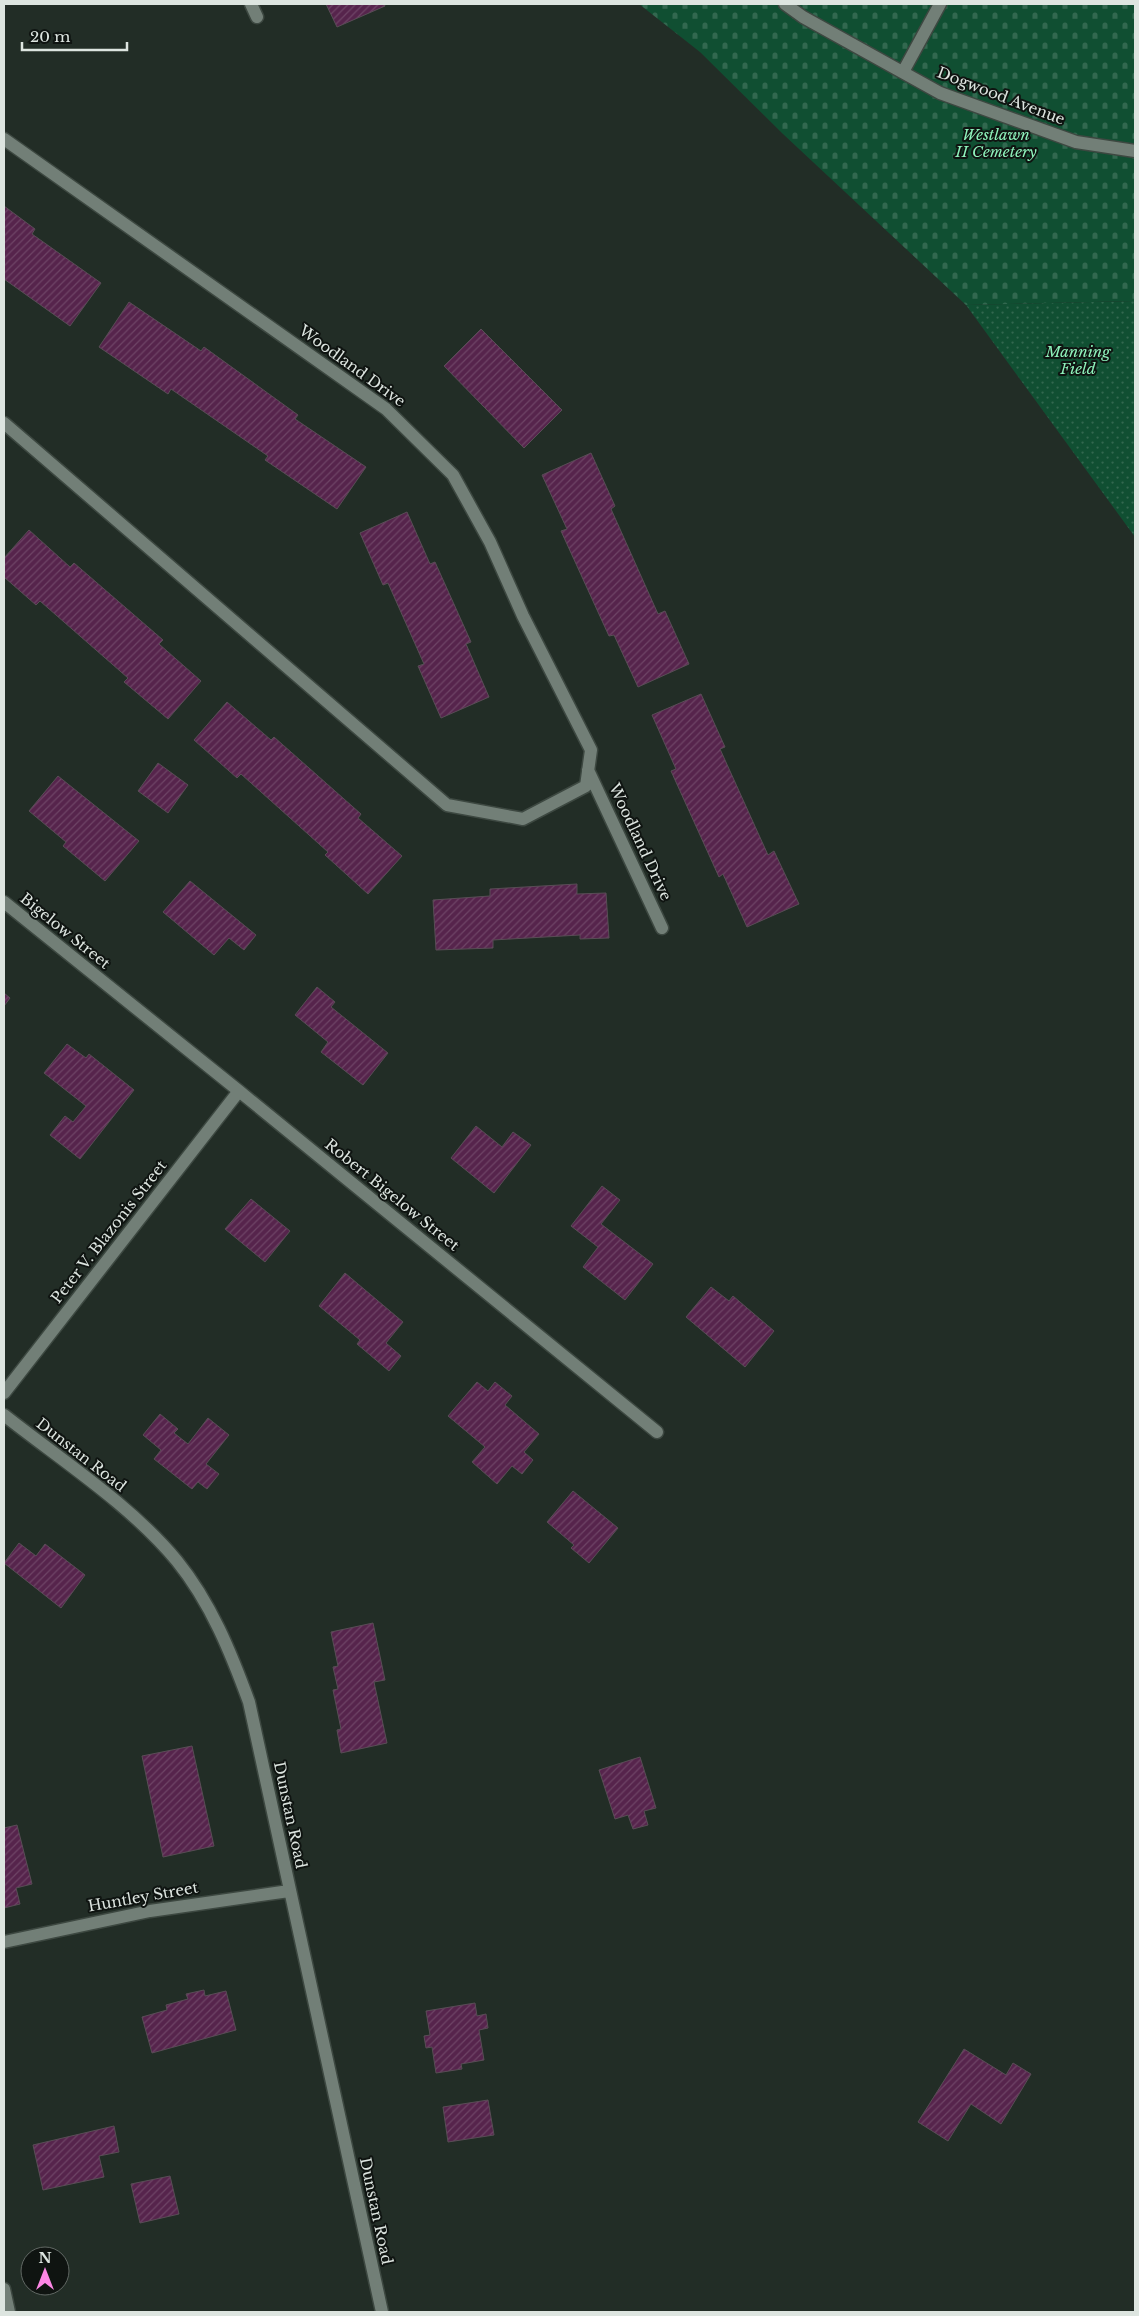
<svg xmlns="http://www.w3.org/2000/svg" width="1139" height="2316" font-family="'Libre Baskerville',serif">
<style>
.green{fill:url(#green-dots)}
.cemetery{fill:url(#cemetery-stones)}
.building{fill:url(#building-hatch);stroke:#594d56}
.lines{fill:none;stroke-linecap:round;stroke-linejoin:round}
.service-casing{stroke:#3d4841;stroke-width:15}
.minor-casing{stroke:#3d4841;stroke-width:15}
.service{stroke:#727f77;stroke-width:12}
.minor{stroke:#727f77;stroke-width:12}
.labels{text-anchor:middle;stroke-width:4;stroke-linejoin:round;paint-order:stroke}
.street-label{font-size:15px;fill:#dde5e0;stroke:#0f1411}
.park-label{font-size:15px;font-style:italic;fill:#8ff3bc;stroke:#0f1411}
</style>
<defs>
<pattern id="green-dots" width="8" height="8" patternUnits="userSpaceOnUse" patternTransform="scale(1.25)"><rect width="8" height="8" fill="#104f32"/><path d="M2 2h.1M6 6h.1" fill="none" stroke="#32684f" stroke-width="1.8" stroke-linecap="round"/></pattern>
<pattern id="cemetery-stones" width="16" height="16" patternUnits="userSpaceOnUse" patternTransform="scale(1.25)"><rect width="16" height="16" fill="#104f32"/><path d="M2 7V4a2 2 0 0 1 4 0v3zM10 15v-3a2 2 0 0 1 4 0v3z" fill="#32684f"/></pattern>
<pattern id="building-hatch" width="6" height="6" patternUnits="userSpaceOnUse" patternTransform="scale(1.25)"><rect width="6" height="6" fill="#56244c"/><path d="M-1 1l2-2M0 6l6-6M5 7l2-2" fill="none" stroke="#6e4466"/></pattern>
</defs>
<rect width="100%" height="100%" fill="#222d26"/>
<!-- green -->
<path class="green" d="M 1135,301 L 1135,537 L 966,305 Z"/>
<!-- cemetery -->
<path class="cemetery" d="M 639,4 L 1135,4 L 1135,301 L 966,305 L 783,134 L 700,52 Z"/>
<!-- building -->
<path class="building" d="M 326,4 L 384,4 L 385,6 L 337,27 Z
M 4,206 L 35,229 L 32,234 L 101,283 L 70,326 L 4,279 Z
M 129,302 L 201,351 L 204,347 L 298,415 L 295,419 L 366,467 L 337,509 L 265,460 L 268,456 L 171,389 L 168,394 L 99,347 Z
M 481,329 L 562,410 L 524,448 L 444,366 Z
M 591,453 L 615,506 L 611,509 L 658,614 L 665,611 L 689,664 L 638,687 L 614,635 L 609,636 L 561,531 L 567,529 L 542,475 Z
M 407,512 L 430,564 L 435,562 L 471,642 L 466,644 L 489,697 L 441,718 L 418,666 L 424,664 L 388,583 L 383,585 L 360,533 Z
M 29,530 L 70,567 L 74,563 L 163,640 L 159,644 L 201,681 L 168,719 L 124,682 L 128,678 L 40,601 L 36,605 L 4,577 L 4,558 Z
M 701,694 L 725,747 L 720,749 L 768,855 L 774,851 L 799,904 L 747,927 L 723,874 L 719,877 L 671,771 L 676,769 L 652,715 Z
M 227,702 L 271,740 L 274,737 L 361,814 L 358,818 L 402,856 L 368,894 L 325,855 L 328,852 L 241,774 L 237,778 L 194,740 Z
M 158,763 L 188,785 L 168,813 L 138,791 Z
M 58,776 L 139,841 L 105,881 L 63,846 L 66,842 L 29,811 Z
M 190,881 L 256,935 L 244,950 L 229,938 L 214,955 L 163,912 Z
M 577,884 L 577,894 L 606,893 L 609,938 L 580,939 L 580,935 L 493,940 L 493,948 L 436,950 L 433,900 L 490,896 L 490,889 Z
M 317,987 L 335,1002 L 331,1007 L 388,1053 L 363,1085 L 321,1052 L 328,1042 L 295,1015 Z
M 4,993 L 10,998 L 4,1006 Z
M 67,1044 L 86,1058 L 89,1054 L 134,1090 L 80,1159 L 50,1135 L 65,1116 L 73,1122 L 86,1106 L 44,1073 Z
M 476,1126 L 502,1147 L 513,1132 L 531,1145 L 494,1193 L 451,1158 Z
M 602,1186 L 620,1200 L 601,1224 L 653,1264 L 625,1300 L 583,1267 L 598,1247 L 571,1226 Z
M 251,1199 L 290,1231 L 265,1262 L 225,1229 Z
M 345,1273 L 403,1322 L 386,1343 L 401,1356 L 389,1371 L 357,1344 L 360,1340 L 319,1306 Z
M 711,1287 L 729,1301 L 733,1296 L 774,1331 L 745,1367 L 686,1317 Z
M 477,1382 L 488,1391 L 495,1382 L 512,1396 L 505,1405 L 539,1434 L 524,1452 L 533,1460 L 522,1474 L 512,1466 L 497,1484 L 472,1462 L 485,1447 L 448,1416 Z
M 160,1414 L 178,1429 L 174,1433 L 188,1444 L 208,1418 L 229,1435 L 206,1464 L 219,1474 L 207,1489 L 198,1482 L 192,1489 L 154,1459 L 161,1450 L 143,1435 Z
M 573,1491 L 618,1528 L 589,1563 L 571,1548 L 574,1545 L 547,1522 Z
M 19,1543 L 36,1556 L 45,1544 L 85,1575 L 61,1608 L 4,1563 Z
M 373,1623 L 385,1680 L 374,1682 L 387,1743 L 341,1753 L 337,1730 L 341,1729 L 333,1690 L 338,1689 L 333,1667 L 338,1666 L 331,1632 Z
M 192,1746 L 214,1846 L 163,1857 L 142,1756 Z
M 640,1757 L 656,1808 L 644,1811 L 648,1825 L 633,1829 L 628,1815 L 615,1819 L 599,1770 Z
M 17,1825 L 32,1884 L 16,1888 L 20,1904 L 4,1908 L 4,1828 Z
M 204,1990 L 205,1996 L 226,1991 L 236,2030 L 152,2053 L 142,2017 L 167,2010 L 166,2005 L 188,1999 L 186,1994 Z
M 475,2003 L 477,2016 L 486,2014 L 488,2028 L 479,2030 L 484,2060 L 461,2064 L 462,2069 L 436,2073 L 432,2047 L 426,2048 L 424,2036 L 430,2035 L 426,2011 Z
M 964,2049 L 1006,2075 L 1013,2063 L 1031,2074 L 1001,2124 L 971,2104 L 948,2141 L 918,2122 Z
M 488,2100 L 494,2135 L 448,2142 L 443,2107 Z
M 114,2126 L 119,2152 L 99,2156 L 104,2177 L 43,2190 L 33,2145 Z
M 170,2176 L 179,2214 L 140,2223 L 131,2184 Z"/>
<g class="lines">
<!-- service casing -->
<g class="service-casing">
<path id="service" d="M 251,4 L 257,17
M 785,4 L 803,17 L 940,93 L 1076,142 L 1135,151
M 903,72 L 940,4"/>
</g>
<!-- minor casing -->
<g class="minor-casing">
<path id="minor" d="M 4,139 L 386,409 L 453,475 L 490,542 L 523,616 L 591,750 L 586,786 L 523,819 L 447,805 L 4,423
M 588,770 L 662,928
M 4,902 L 239,1091 L 657,1432
M 4,1393 L 239,1091
M 4,1415 C 61,1460 131,1505 177,1561 C 211,1603 231,1653 249,1702 L 382,2312
M 4,1942 L 150,1911 L 289,1891
M 4,2289 L 9,2312"/>
</g>
<!-- service -->
<use href="#service" class="service"/>
<!-- minor -->
<use href="#minor" class="minor"/>
</g>
<g class="labels">
<!-- street labels -->
<g class="street-label">
<text transform="translate(1001 96) rotate(21)" y="5">Dogwood Avenue</text>
<text transform="translate(352 366) rotate(36)" y="5">Woodland Drive</text>
<text transform="translate(640 842) rotate(65)" y="5">Woodland Drive</text>
<text transform="translate(65 931) rotate(39)" y="5">Bigelow Street</text>
<text transform="translate(392 1195) rotate(39)" y="5">Robert Bigelow Street</text>
<text transform="translate(109 1232) rotate(-52)" y="5">Peter V. Blazonis Street</text>
<text transform="translate(81 1455) rotate(38)" y="5">Dunstan Road</text>
<text transform="translate(290 1815) rotate(78)" y="5">Dunstan Road</text>
<text transform="translate(143 1897) rotate(-10)" y="5">Huntley Street</text>
<text transform="translate(376 2211) rotate(78)" y="5">Dunstan Road</text>
</g>
<!-- park labels -->
<g class="park-label">
<text x="996" y="140">Westlawn<tspan x="996" dy="17">II Cemetery</tspan></text>
<text x="1078" y="357">Manning<tspan x="1078" dy="17">Field</tspan></text>
</g>
</g>
<!-- border -->
<rect width="1139" height="2316" fill="none" stroke="#dde5e0" stroke-width="10"/>
<!-- north arrow -->
<g transform="translate(45 2271)"><circle r="24" fill="#0f1411" stroke="#616864"/>
<path d="M0-4L9 19L0 12L-9 19Z" fill="#fc86e4"/>
<text y="-8" font-size="14" font-weight="bold" text-anchor="middle" fill="#dde5e0">N</text>
</g>
<!-- scale -->
<path d="M22 42v8h105v-8" fill="none" stroke="#dde5e0" stroke-width="2.5"/>
<text x="30" y="42" font-size="15" fill="#dde5e0" stroke="#0f1411" stroke-width="4" paint-order="stroke">20 m</text>
</svg>
